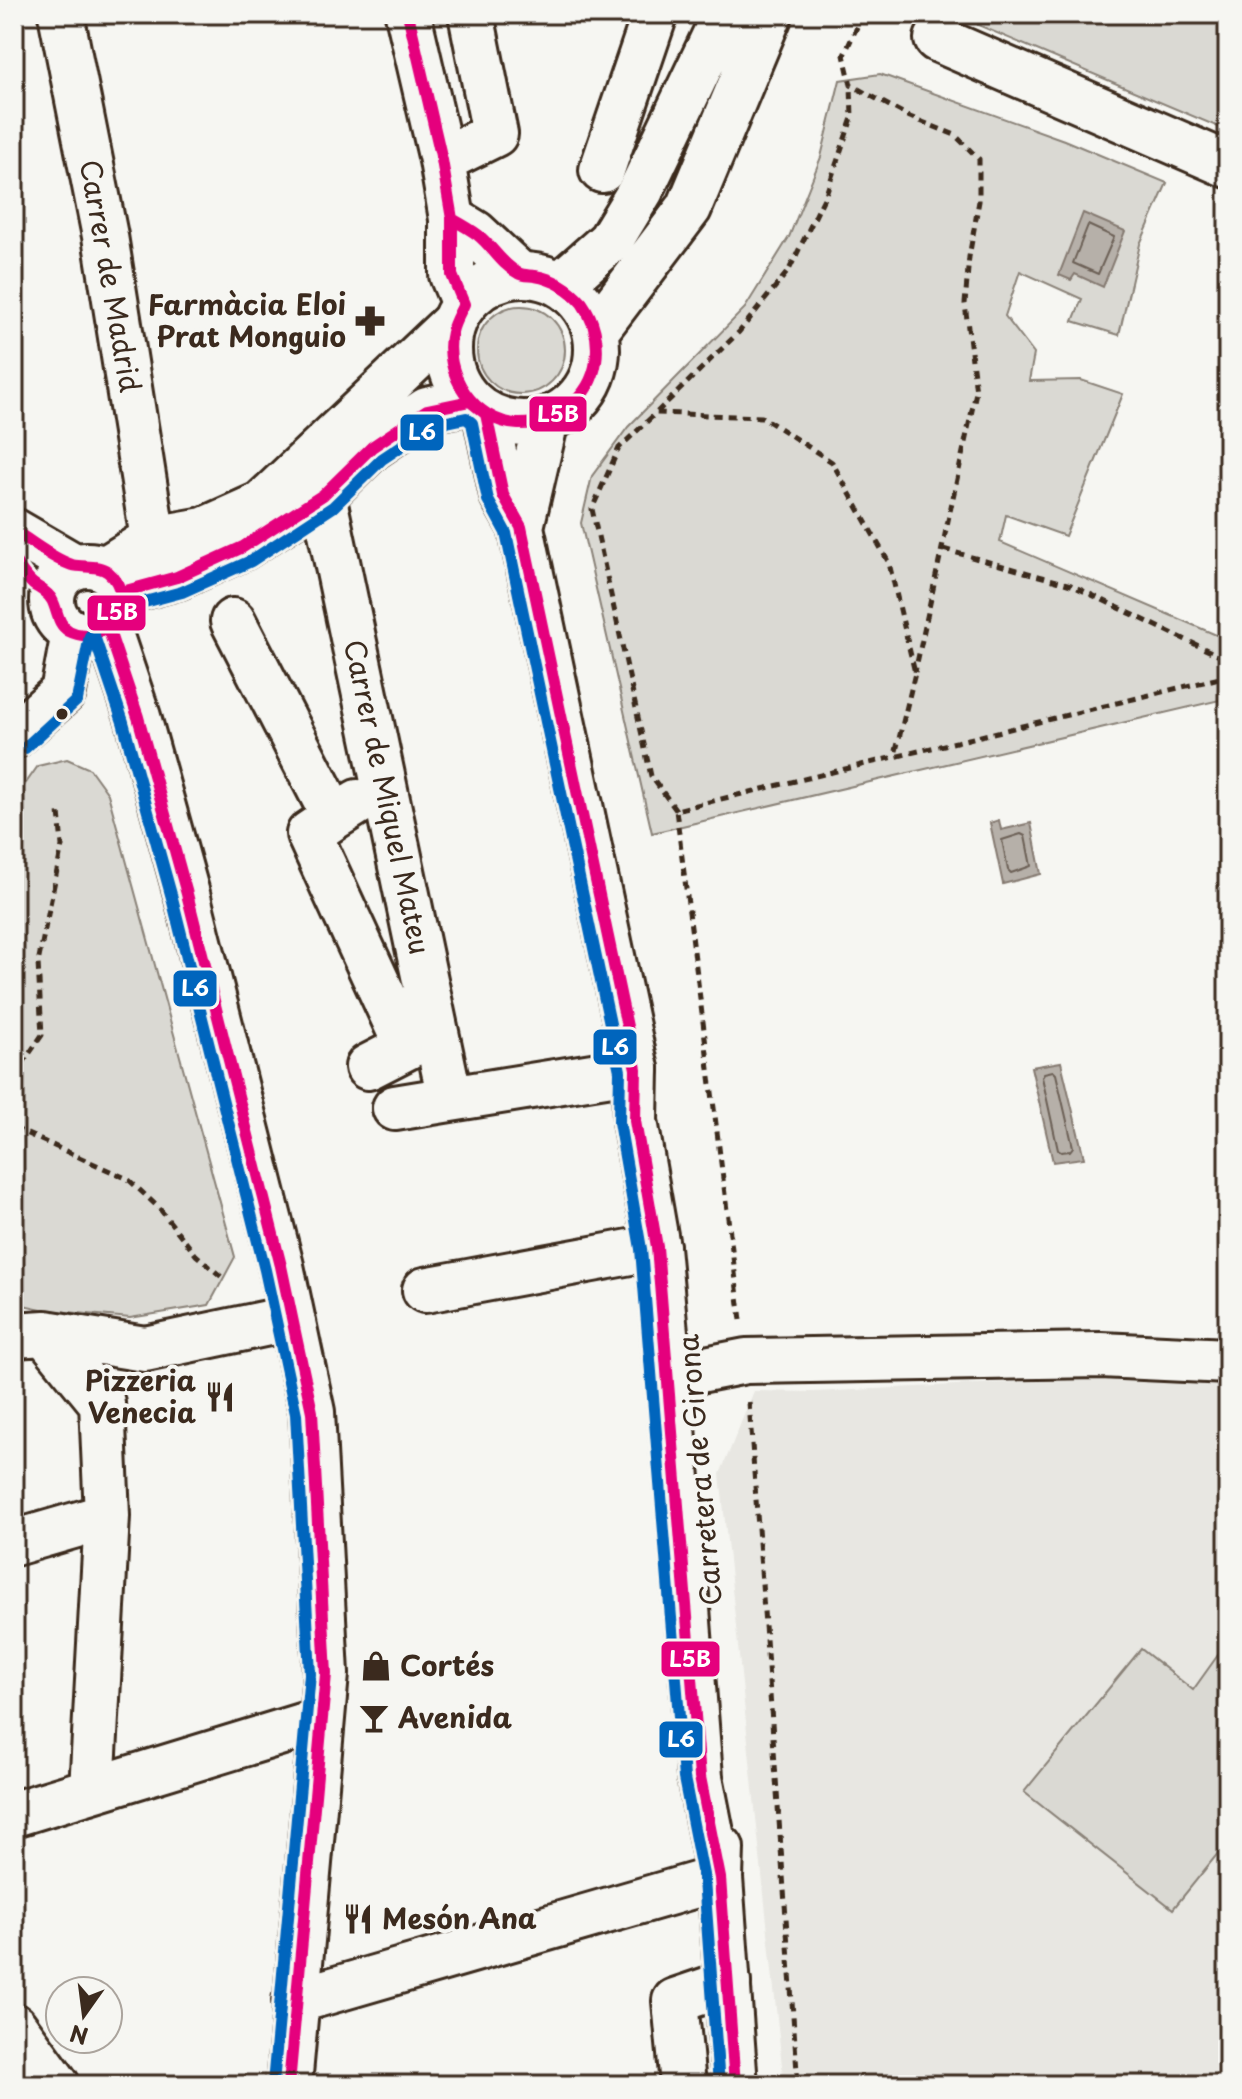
<svg xmlns="http://www.w3.org/2000/svg" width="1242" height="2099" font-family="'Playpen Sans',sans-serif">
<style>
.built{fill:#e8e7e2}
.green{fill:#dad9d3;stroke:#8a8278;stroke-width:2}
.water{fill:#b6b0a9;stroke:#857a71;stroke-width:2}
.lines{fill:none;stroke-linecap:round;stroke-linejoin:round}
.shore{stroke:#6c6056;stroke-width:2}
.minor-casing{stroke:#3b2a1e;stroke-width:50}
.major-casing{stroke:#3b2a1e;stroke-width:50}
.path{stroke:#3b2a1e;stroke-width:5;stroke-dasharray:8 6;stroke-linecap:butt}
.minor{stroke:#f6f6f2;stroke-width:44}
.major{stroke:#f6f6f2;stroke-width:44}
.bus-1-casing{stroke:#f6f6f2;stroke-width:18}
.bus-2-casing{stroke:#f6f6f2;stroke-width:18}
.bus-1{stroke:#e5007d;stroke-width:12}
.bus-2{stroke:#0065bd;stroke-width:12}
.bus-dot{fill:#3b2a1e;stroke:#f6f6f2;stroke-width:3}
.labels{text-anchor:middle;stroke-width:8;stroke-linejoin:round;paint-order:stroke}
.street-label{font-size:28px;fill:#3b2a1e;stroke:#f6f6f2}
.poi-label{font-size:28px;font-weight:bold;fill:#3b2a1e;stroke:#f6f6f2;text-anchor:start}
.line-badge{stroke:#f6f6f2;stroke-width:3}
.badge-label{font-size:22px;text-anchor:middle;font-weight:bold;fill:#fff}
</style>
<rect width="100%" height="100%" fill="#f6f6f2"/>
<filter id="ink" filterUnits="userSpaceOnUse"><feTurbulence type="fractalNoise" baseFrequency=".0125" numOctaves="2"/><feDisplacementMap in="SourceGraphic" scale="16" xChannelSelector="R" yChannelSelector="G"/><feConvolveMatrix kernelMatrix="1 2 1 2 8 2 1 2 1" color-interpolation-filters="sRGB"/></filter>
<g filter="url(#ink)">
<!-- built -->
<path class="built" d="M 1183,1374 L 1228,1382 L 1228,2085 L 784,2085 L 720,1474 L 754,1391 L 814,1392 Z"/>
<!-- green -->
<path class="green" d="M 982,14 L 1228,14 L 1228,131 L 978,25 Z
M 880,74 L 1064,140 L 1167,183 L 1140,244 L 1119,335 L 1073,321 L 1082,299 L 1020,271 L 1005,316 L 1034,354 L 1029,381 L 1081,380 L 1123,394 L 1065,536 L 1006,515 L 1000,542 L 1228,640 L 1228,672 L 1220,700 L 652,833 L 581,523 L 592,476 L 628,427 L 745,308 L 789,237 L 821,157 L 840,80 Z
M477 350a44 44 0 1 1 88 0a44 44 0 1 1-88 0Z
M 67,759 L 90,769 L 108,794 L 235,1257 L 209,1305 L 130,1318 L 46,1310 L 14,1303 L 14,800 L 38,766 Z
M 1228,1641 L 1228,1841 L 1173,1909 L 1024,1792 L 1141,1649 L 1193,1690 Z"/>
<!-- water -->
<path class="water" d="M 1083,213 L 1125,231 L 1103,287 L 1075,274 L 1071,280 L 1059,275 Z
M 999,820 L 1001,830 L 1031,823 L 1041,874 L 1003,884 L 990,823 Z
M 1061,1062 L 1084,1158 L 1053,1162 L 1031,1067 Z"/>
<g class="lines">
<!-- shore -->
<path class="shore" d="M 1088,225 L 1114,237 L 1098,274 L 1073,263 Z
M 1021,834 L 1025,836 L 1031,866 L 1011,873 L 1008,870 L 1002,840 Z
M 1053,1071 L 1056,1074 L 1073,1147 L 1070,1151 L 1061,1152 L 1058,1150 L 1042,1077 L 1044,1073 Z"/>
<!-- minor casing -->
<g class="minor-casing">
<path id="minor" d="M 61,14 L 105,236 L 153,539
M 408,14 L 442,160 L 452,219 L 452,275 L 464,304
M 937,39 L 1228,165
M 442,160 L 495,134 L 471,14
M 602,170 L 655,14
M 452,219 L 475,233 L 520,275
M 323,495 L 450,1099 L 636,1069
M 14,531 L 76,567
M52 600a35 35 0 1 1 70 0a35 35 0 1 1-70 0Z
M 105,569 L 153,539 L 204,530 L 262,504 L 452,324
M 122,592 L 177,577 L 243,547 L 323,495 L 372,447 L 427,410 L 470,401
M 233,621 L 334,817 L 358,802
M 108,628 L 138,717 L 187,894 L 281,1266 L 312,1412 L 326,1674 L 289,2085
M 14,736 L 63,692 L 74,633
M 334,817 L 309,834 L 407,1047 L 368,1067
M 395,1108 L 450,1099
M 425,1290 L 657,1247
M 45,1333 L 102,1403 L 107,1516 L 92,1790
M 14,1335 L 45,1333 L 145,1349 L 292,1318
M 695,1371 L 746,1361 L 1101,1355 L 1228,1361
M 14,1543 L 107,1516
M 14,1814 L 321,1720
M 295,2001 L 720,1878
M 14,2026 L 57,2085
M 683,2085 L 675,2001 L 728,1983"/>
</g>
<!-- major casing -->
<g class="major-casing">
<path id="major" d="M449 349a74 74 0 1 1 148 0a74 74 0 1 1-148 0Z
M 560,285 L 610,241 L 641,190 L 725,14
M 595,332 L 689,208 L 770,14
M 486,414 L 503,495 L 521,527
M 546,420 L 521,527 L 636,1069 L 635,1121 L 657,1247 L 669,1375 L 700,1777 L 720,1878
M 721,1848 L 720,1878 L 735,2085"/>
</g>
<!-- path -->
<path class="path" d="M 863,14 L 844,55 L 851,85 L 910,117 L 955,135 L 979,159 L 979,201 L 969,257 L 965,304 L 976,392 L 915,672
M 657,412 L 739,332 L 789,270 L 826,194 L 852,118 L 851,85
M 943,549 L 1071,585 L 1228,660
M 676,810 L 651,776 L 592,509 L 619,448 L 656,413 L 762,417 L 832,462 L 889,563 L 915,673 L 895,755
M 14,1076 L 42,1035 L 38,963 L 62,846 L 59,812
M 14,1128 L 128,1179 L 159,1208 L 196,1255 L 223,1278
M 741,1320 L 676,810 L 1228,676
M 749,1402 L 798,2085"/>
<!-- minor -->
<use href="#minor" class="minor"/>
<!-- major -->
<use href="#major" class="major"/>
<!-- bus-1 casing -->
<g class="bus-1-casing">
<path id="bus-1" d="M 408,14 L 442,160 L 452,219
M 452,219 C 461,224 470,229 478,235 C 492,246 501,264 518,273 C 523,276 529,275 535,276 C 553,279 570,289 582,303 C 594,320 599,341 596,361 C 591,398 555,425 518,424 C 474,422 442,373 452,332 C 454,322 460,313 464,304 L 452,275 Z
M 470,401 L 486,414 L 503,495 L 521,527 L 636,1069 L 635,1121 L 657,1247 L 700,1777 L 720,1878 L 735,2085
M 14,531 C 33,542 51,558 72,565 C 84,568 98,564 108,572 C 140,598 106,650 69,631 C 57,624 58,611 52,600 C 48,592 40,589 33,584 C 25,577 20,569 14,560
M 122,592 L 177,577 L 243,547 L 323,495 L 372,447 L 427,410 L 470,401
M 108,628 L 138,717 L 187,894 L 281,1266 L 312,1412 L 326,1674 L 289,2085"/>
</g>
<!-- bus-2 casing -->
<g class="bus-2-casing">
<path id="bus-2" d="M 126,607 L 182,592 L 251,561 L 333,507 L 382,459 L 433,425 L 466,418 L 472,423 L 488,500 L 506,533 L 620,1071 L 619,1122 L 641,1249 L 684,1778 L 704,1880 L 719,2085
M 93,633 L 123,722 L 172,898 L 265,1270 L 296,1414 L 310,1674 L 273,2084
M 25,748 L 77,700 L 90,636"/>
</g>
<!-- bus-1 -->
<use href="#bus-1" class="bus-1"/>
<!-- bus-2 -->
<use href="#bus-2" class="bus-2"/>
</g>
</g>
<!-- icons -->
<defs>
<g id="pharmacy-bare" transform="scale(2.4)"><path d="M-2-6h4v4h4v4h-4v4h-4v-4h-4v-4h4Z" fill="#3b2a1e" stroke="#f6f6f2" stroke-width="2.5" paint-order="stroke"/></g>
<g id="restaurant-bare" transform="scale(2.4)"><path d="M-5-6h1v4h1v-4h1v4h1v-4h1v5L-1.5 .5V6h-2V.5L-5-1ZM5-6V6H3V1.5H1.5Q1.5-4 5-6Z" fill="#3b2a1e" stroke="#f6f6f2" stroke-width="2.5" paint-order="stroke"/></g>
<g id="shop-bare" transform="scale(2.4)"><path d="M-5-2.5h2.3a2.7 3.5 0 0 1 5.4 0H5L5.5 6h-11ZM-1.5-2.5h3a1.5 2.3 0 0 0-3 0Z" fill="#3b2a1e" stroke="#f6f6f2" stroke-width="2.5" paint-order="stroke"/></g>
<g id="bar-bare" transform="scale(2.4)"><path d="M-6-5H6L.8 .8V4.5H3.5V6h-7V4.5H-.8V.8Z" fill="#3b2a1e" stroke="#f6f6f2" stroke-width="2.5" paint-order="stroke"/></g>
</defs>
<g fill-rule="evenodd">
<use href="#pharmacy-bare" x="370" y="321"/>
<use href="#restaurant-bare" x="220" y="1397"/>
<use href="#shop-bare" x="376" y="1666"/>
<use href="#bar-bare" x="374" y="1718"/>
<use href="#restaurant-bare" x="358" y="1919"/>
</g>
<!-- markers -->
<circle class="bus-dot" cx="62" cy="714" r="7"/>
<g class="labels">
<!-- street labels -->
<g class="street-label">
<text transform="translate(110 276) rotate(80)" y="10">Carrer de Madrid</text>
<text transform="translate(387 797) rotate(78)" y="10">Carrer de Miquel Mateu</text>
<text transform="translate(700 1470) rotate(-95)" y="10">Carretera de Girona</text>
</g>
<!-- poi labels -->
<g class="poi-label">
<text x="346" y="315" text-anchor="end">Farmàcia Eloi<tspan x="346" dy="32">Prat Monguio</tspan></text>
<text x="196" y="1391" text-anchor="end">Pizzeria<tspan x="196" dy="32">Venecia</tspan></text>
<text x="400" y="1676">Cortés</text>
<text x="398" y="1728">Avenida</text>
<text x="382" y="1929">Mesón Ana</text>
</g>
</g>
<g class="line-badge">
<rect x="528" y="395" width="60" height="38" rx="8" fill="#e5007d"/>
<rect x="399" y="413" width="46" height="39" rx="8" fill="#0065bd"/>
<rect x="86" y="594" width="61" height="38" rx="8" fill="#e5007d"/>
<rect x="172" y="969" width="46" height="39" rx="8" fill="#0065bd"/>
<rect x="592" y="1028" width="46" height="38" rx="8" fill="#0065bd"/>
<rect x="660" y="1640" width="61" height="38" rx="8" fill="#e5007d"/>
<rect x="658" y="1720" width="46" height="39" rx="8" fill="#0065bd"/>
</g>
<g class="badge-label">
<text x="558" y="422">L5B</text>
<text x="422" y="440">L6</text>
<text x="117" y="620">L5B</text>
<text x="195" y="996">L6</text>
<text x="615" y="1055">L6</text>
<text x="690" y="1667">L5B</text>
<text x="681" y="1747">L6</text>
</g>
<!-- margin -->
<rect width="1242" height="2099" fill="none" stroke="#f6f6f2" stroke-width="48"/>
<rect x="24" y="24" width="1194" height="2051" fill="none" stroke="#3b2a1e" stroke-width="3" filter="url(#ink)"/>
<!-- north arrow -->
<g transform="translate(84 2015) rotate(194)"><circle r="38" fill="#f6f6f2" stroke="#aba49d" stroke-width="2"/>
<path d="M0-6L14 30L0 20L-14 30Z" fill="#3b2a1e"/>
<text y="-12" font-size="22" font-weight="bold" text-anchor="middle" fill="#3b2a1e">N</text>
</g>
</svg>
